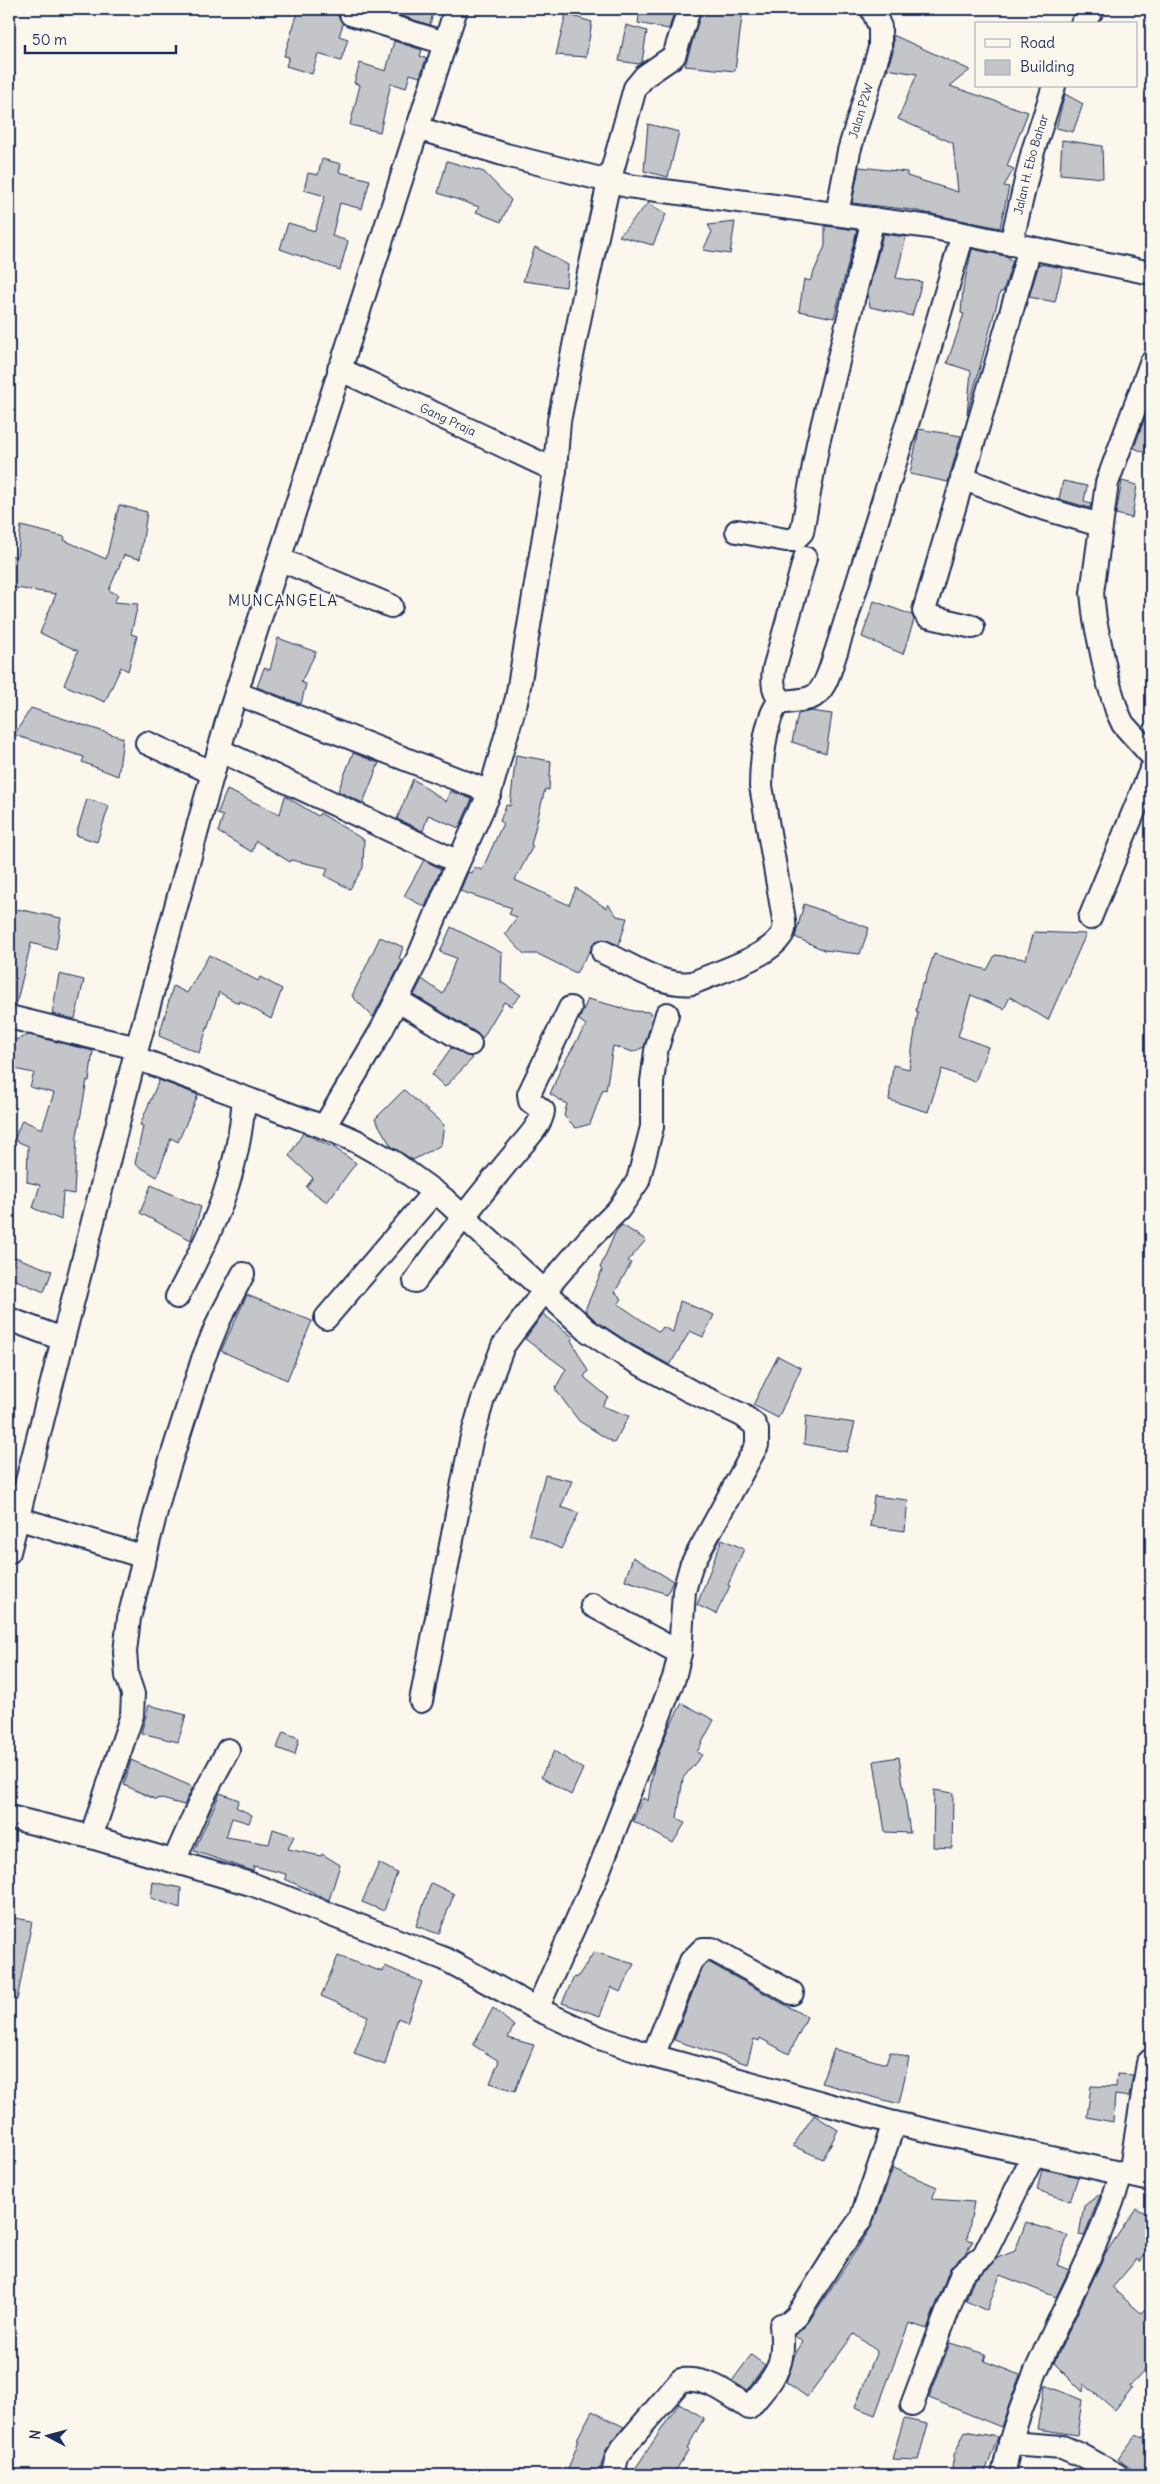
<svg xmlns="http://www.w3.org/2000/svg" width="1160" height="2484" font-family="Delius,sans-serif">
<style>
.building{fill:#c3c5c9;stroke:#1b2f5e}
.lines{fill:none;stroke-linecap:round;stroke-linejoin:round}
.minor-casing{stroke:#1b2f5e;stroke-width:26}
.minor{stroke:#fbf7ec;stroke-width:22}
.labels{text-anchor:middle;stroke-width:4;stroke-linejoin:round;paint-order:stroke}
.street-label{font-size:12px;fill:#1b2f5e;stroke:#fbf7ec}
.quarter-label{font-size:15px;letter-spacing:1px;fill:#1b2f5e;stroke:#fbf7ec}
</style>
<rect width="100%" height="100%" fill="#fbf7ec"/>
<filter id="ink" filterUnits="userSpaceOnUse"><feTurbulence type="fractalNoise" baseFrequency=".02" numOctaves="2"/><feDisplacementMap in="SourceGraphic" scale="10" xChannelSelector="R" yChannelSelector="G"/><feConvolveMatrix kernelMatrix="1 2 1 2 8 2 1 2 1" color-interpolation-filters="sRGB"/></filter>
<g filter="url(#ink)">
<!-- building -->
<path class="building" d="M 299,9 L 339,9 L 338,16 L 343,24 L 339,36 L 348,39 L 341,61 L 318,54 L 312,74 L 286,66 L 289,57 L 284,56 Z
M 380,9 L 419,9 L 433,13 L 430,25 Z
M 640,9 L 675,9 L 669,29 L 638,23 Z
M 702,9 L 743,9 L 735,71 L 685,66 Z
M 566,14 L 592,22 L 586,57 L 556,55 Z
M 626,25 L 647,31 L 642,62 L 639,64 L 619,61 Z
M 893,35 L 970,70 L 950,86 L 1028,112 L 1007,166 L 1014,169 L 1004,186 L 1009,187 L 1000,228 L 912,210 L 852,203 L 859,167 L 907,172 L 907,176 L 958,192 L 953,143 L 898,119 L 917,74 L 887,69 L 893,52 Z
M 394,41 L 422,50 L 420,56 L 426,58 L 420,77 L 410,74 L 406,88 L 391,83 L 380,132 L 350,125 L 360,85 L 354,83 L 360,63 L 386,71 Z
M 1065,94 L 1083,104 L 1073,132 L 1056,128 Z
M 648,124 L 679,132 L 668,177 L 644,171 Z
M 1062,140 L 1102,146 L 1103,178 L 1060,174 Z
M 322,159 L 341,164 L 339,172 L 370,180 L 362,209 L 340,203 L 332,236 L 348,241 L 340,270 L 280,249 L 288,223 L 315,231 L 325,196 L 304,190 L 308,173 L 318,175 Z
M 447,161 L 484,172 L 511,200 L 501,222 L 476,212 L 479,207 L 438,193 Z
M 648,203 L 666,214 L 653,245 L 619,236 Z
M 735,222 L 730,254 L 703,250 L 712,232 L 708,225 Z
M 825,226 L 857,230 L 834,318 L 799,311 L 804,279 L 810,281 L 825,246 Z
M 883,234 L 906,237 L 896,278 L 922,282 L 912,316 L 870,307 L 868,293 Z
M 535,247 L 568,265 L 566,287 L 523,281 Z
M 972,249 L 1009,257 L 1009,260 L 1013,260 L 1003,292 L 1000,292 L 967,415 L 971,371 L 947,363 L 964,314 L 961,313 L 963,289 Z
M 1039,264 L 1063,268 L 1055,302 L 1029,297 Z
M 1151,400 L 1151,455 L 1134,448 Z
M 919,429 L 961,436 L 948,482 L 910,474 Z
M 1063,481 L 1087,486 L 1084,501 L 1091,503 L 1090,508 L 1059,499 Z
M 1122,481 L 1137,485 L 1132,518 L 1116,514 Z
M 119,505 L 147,512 L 140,559 L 124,555 L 109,590 L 118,595 L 114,602 L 138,604 L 131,634 L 137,636 L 128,671 L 121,667 L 105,702 L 64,685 L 78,651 L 40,633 L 56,594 L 9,587 L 9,555 L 17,557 L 21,526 L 65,537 L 64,540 L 106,559 Z
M 874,601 L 912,615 L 914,620 L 903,654 L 862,637 Z
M 278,638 L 316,652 L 301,682 L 306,684 L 301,704 L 257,687 L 264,668 L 270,670 Z
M 31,708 L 123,738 L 118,776 L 82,762 L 84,757 L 14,735 Z
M 811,711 L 832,714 L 826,753 L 792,742 L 798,714 Z
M 353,753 L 379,763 L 363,803 L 338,791 Z
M 516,755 L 551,761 L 549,790 L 545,789 L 531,845 L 533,846 L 515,880 L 569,905 L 576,888 L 606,908 L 608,904 L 617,916 L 627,918 L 619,945 L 603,939 L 596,941 L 576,973 L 538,954 L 524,954 L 505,934 L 517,917 L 509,914 L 512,908 L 460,891 L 468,872 L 472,873 L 474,867 L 482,870 L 503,823 L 500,821 L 506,805 L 510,806 Z
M 413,779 L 446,802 L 450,791 L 472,799 L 459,828 L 428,815 L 423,831 L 397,819 Z
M 227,790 L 280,814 L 285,796 L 318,816 L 320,813 L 364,840 L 363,868 L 350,889 L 325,876 L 328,868 L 291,860 L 290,862 L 256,841 L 252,852 L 218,832 L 223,816 L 217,814 Z
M 87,799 L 109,806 L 97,842 L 76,835 Z
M 424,860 L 441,869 L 425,907 L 404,896 Z
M 804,904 L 869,928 L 860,954 L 824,950 L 795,937 Z
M 17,909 L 61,918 L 56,950 L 31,943 L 16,1005 L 9,1004 L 9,934 Z
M 451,927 L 502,953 L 501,982 L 521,995 L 511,1006 L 504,1002 L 482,1039 L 477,1033 L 414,995 L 422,979 L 443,994 L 456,958 L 440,952 Z
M 1034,932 L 1086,934 L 1048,1020 L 1010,997 L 1004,1009 L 971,995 L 958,1036 L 988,1047 L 975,1082 L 942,1069 L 928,1112 L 889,1100 L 893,1065 L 909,1069 L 918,1012 L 916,1011 L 922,983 L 924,984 L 934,954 L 987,970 L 995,955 L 1026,959 Z
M 380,937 L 403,947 L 399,959 L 402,961 L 373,1017 L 352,996 Z
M 209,955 L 258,981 L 260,977 L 282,989 L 271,1019 L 240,1001 L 239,1004 L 219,992 L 199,1053 L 159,1036 L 173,986 L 187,993 Z
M 59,974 L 84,980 L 75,1019 L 52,1014 Z
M 588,999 L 634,1011 L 650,1012 L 651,1023 L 644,1047 L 633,1052 L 613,1046 L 606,1090 L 603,1089 L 590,1124 L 576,1128 L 564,1116 L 567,1104 L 550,1094 L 561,1068 L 586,1025 L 579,1020 Z
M 29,1035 L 93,1051 L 89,1081 L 87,1080 L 77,1136 L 74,1194 L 63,1192 L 61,1220 L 33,1208 L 40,1185 L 27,1182 L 28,1146 L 14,1140 L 22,1120 L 42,1129 L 54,1093 L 30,1087 L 34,1073 L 9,1068 L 9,1042 Z
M 451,1048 L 473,1058 L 445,1087 L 432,1075 Z
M 159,1080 L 198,1095 L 178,1142 L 171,1138 L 157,1177 L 135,1164 L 143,1126 L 140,1125 Z
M 404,1090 L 444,1125 L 441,1145 L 413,1160 L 391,1146 L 375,1119 Z
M 303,1133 L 335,1148 L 356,1163 L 327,1202 L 306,1187 L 313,1178 L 289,1156 Z
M 151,1185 L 201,1207 L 191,1240 L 140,1213 Z
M 622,1225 L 646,1240 L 628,1261 L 631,1263 L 615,1292 L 622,1299 L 618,1304 L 659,1332 L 663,1327 L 673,1332 L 680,1301 L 714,1315 L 703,1337 L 690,1331 L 670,1365 L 633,1345 L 596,1321 L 585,1310 L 602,1270 L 600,1268 L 615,1233 Z
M 15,1257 L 52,1271 L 44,1292 L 9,1277 Z
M 247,1295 L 312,1321 L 287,1380 L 221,1351 Z
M 543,1314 L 573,1337 L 571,1340 L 588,1371 L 584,1377 L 608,1397 L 602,1406 L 629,1416 L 614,1443 L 579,1421 L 555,1389 L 566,1369 L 525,1339 Z
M 778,1356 L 801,1368 L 778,1418 L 753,1405 Z
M 806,1416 L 855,1423 L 847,1452 L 804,1444 Z
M 545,1475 L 572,1481 L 561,1507 L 579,1513 L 561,1549 L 529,1534 Z
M 874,1496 L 908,1500 L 905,1531 L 870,1526 Z
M 722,1539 L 744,1549 L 728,1585 L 730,1586 L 716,1614 L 697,1605 Z
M 633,1557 L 673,1581 L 667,1594 L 625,1580 Z
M 682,1703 L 714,1720 L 697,1752 L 702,1755 L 683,1778 L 677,1818 L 685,1823 L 673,1843 L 633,1821 L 643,1798 L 648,1801 L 654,1765 L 668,1729 Z
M 149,1705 L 186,1715 L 178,1742 L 141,1733 Z
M 283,1732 L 299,1738 L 295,1755 L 277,1748 Z
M 554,1751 L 583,1769 L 571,1795 L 541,1777 Z
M 899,1757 L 910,1833 L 885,1832 L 874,1761 Z
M 131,1760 L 193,1787 L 184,1805 L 158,1798 L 157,1800 L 124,1785 Z
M 934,1790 L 953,1793 L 952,1848 L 933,1847 Z
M 220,1793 L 239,1800 L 236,1807 L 252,1815 L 249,1823 L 232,1818 L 226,1837 L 269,1844 L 273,1829 L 294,1836 L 288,1849 L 321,1856 L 322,1854 L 340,1865 L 329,1900 L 285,1879 L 286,1874 L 254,1866 L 253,1871 L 194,1851 Z
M 379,1863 L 397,1873 L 384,1911 L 362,1902 Z
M 153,1882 L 181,1888 L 180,1908 L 151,1898 Z
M 431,1883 L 454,1894 L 439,1934 L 416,1926 Z
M 9,1917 L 32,1921 L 17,2000 L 9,1999 Z
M 594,1952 L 634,1964 L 620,1992 L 611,1987 L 600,2016 L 562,2003 L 574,1977 L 577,1978 Z
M 338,1956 L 383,1972 L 385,1966 L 422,1982 L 407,2022 L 398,2018 L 385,2065 L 354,2054 L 368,2016 L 321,1996 Z
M 708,1962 L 807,2017 L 789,2054 L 760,2038 L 759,2041 L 754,2039 L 747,2064 L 674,2040 L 702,1968 Z
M 493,2008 L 514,2026 L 508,2038 L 534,2045 L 515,2091 L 490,2083 L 499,2061 L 473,2045 Z
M 834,2049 L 886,2064 L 890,2052 L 909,2058 L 899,2104 L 821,2083 Z
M 1117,2074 L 1133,2075 L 1129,2097 L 1115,2095 L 1113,2122 L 1087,2117 L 1091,2086 L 1116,2087 Z
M 814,2115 L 838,2130 L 823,2159 L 793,2146 Z
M 893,2168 L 937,2187 L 932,2199 L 974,2202 L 967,2239 L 973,2241 L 965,2254 L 950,2268 L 927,2329 L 909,2323 L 875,2415 L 855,2407 L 877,2351 L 854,2334 L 807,2397 L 786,2382 L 795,2354 L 803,2342 L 795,2336 L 808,2323 L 872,2226 Z
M 1042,2169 L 1078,2177 L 1070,2201 L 1037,2190 Z
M 1101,2193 L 1084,2236 L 1079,2235 L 1084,2206 Z
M 1136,2208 L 1151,2216 L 1151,2246 L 1140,2262 L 1137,2259 L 1112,2288 L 1141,2313 L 1151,2303 L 1151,2364 L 1130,2386 L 1132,2388 L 1115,2410 L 1084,2384 L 1083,2392 L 1054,2363 L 1105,2254 Z
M 1026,2222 L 1068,2236 L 1057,2265 L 1069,2270 L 1056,2297 L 1000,2275 L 987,2311 L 966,2301 L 973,2281 L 992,2265 L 997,2258 L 1015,2251 Z
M 950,2343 L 986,2354 L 984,2361 L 1020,2375 L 1001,2427 L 929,2398 Z
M 751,2355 L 765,2365 L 747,2390 L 732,2381 Z
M 1045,2385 L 1082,2400 L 1077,2435 L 1037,2429 Z
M 679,2403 L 704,2418 L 687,2448 L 689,2449 L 673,2475 L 631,2475 Z
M 592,2411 L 624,2427 L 606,2450 L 598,2475 L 566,2475 L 579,2440 L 577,2439 Z
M 904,2419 L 928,2424 L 918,2460 L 892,2459 Z
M 1151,2429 L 1151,2475 L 1139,2475 L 1118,2459 L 1137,2434 L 1142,2438 Z
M 965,2431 L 998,2437 L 984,2475 L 951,2475 L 954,2455 Z"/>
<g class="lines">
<!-- minor casing -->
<g class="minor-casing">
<g id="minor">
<path d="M 351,14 L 445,43"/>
<path d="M 1082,24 L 1093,9"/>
<path d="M 417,128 L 506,155 L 628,186 L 930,227 L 1151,273"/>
<path id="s1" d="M 837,214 L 849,151 L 880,48 L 880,27 L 872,9"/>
<path id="s2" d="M 1011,244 L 1033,151 L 1054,86"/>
<path d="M 1151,363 L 1107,483 L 1092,593 L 1095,620 L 1107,678 L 1117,711 L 1123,724 L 1151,755"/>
<path id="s3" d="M 339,369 L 555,470"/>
<path d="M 962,478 L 1032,505 L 1100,525"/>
<path d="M 737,531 L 786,540 L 794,540 L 802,532 L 818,443 L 873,219"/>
<path d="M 279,559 L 391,606"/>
<path d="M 973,627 L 927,616 L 924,611 L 1030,248"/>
<path d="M 236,693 L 490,792"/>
<path d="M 783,702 C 773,692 772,684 774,669 L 805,558"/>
<path d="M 147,743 L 213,773"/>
<path d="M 219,750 L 458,862"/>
<path d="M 1090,918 L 1151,770"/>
<path d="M 603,952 C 631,965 661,987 693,983 C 717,972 767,958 781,936 C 786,930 784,921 783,914 L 761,786 C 761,767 765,716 779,703 C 789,701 800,701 810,698 C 826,693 831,665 836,652 L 913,405 L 963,234"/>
<path d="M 397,1000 L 470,1044"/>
<path d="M 9,1017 L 137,1048"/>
<path d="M 136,1058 L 324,1127 L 356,1141 L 393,1162 L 444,1199 L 588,1331 L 626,1356 L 690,1391 L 742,1415 L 754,1424 L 757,1430 L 757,1445 L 691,1566 L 684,1591 L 680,1653 L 674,1678 L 595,1880 L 537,2009"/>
<path d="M 324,1127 L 381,1031 L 420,954 L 453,874 L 490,792 L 517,698 L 555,470 L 559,421 L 585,291 L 609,182 L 635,88 L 645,76 L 674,56 L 689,9"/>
<path d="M 415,1281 C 449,1234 484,1190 520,1147 C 528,1138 542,1123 543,1111 L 530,1101 L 529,1094 L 570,1008"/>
<path d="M 177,1297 C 213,1230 239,1174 244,1098"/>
<path d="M 326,1318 L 434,1192"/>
<path d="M 9,1319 L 62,1339"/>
<path d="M 17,1518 L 145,1557"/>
<path d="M 9,1552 L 137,1048 L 228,718 L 456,9"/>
<path d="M 592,1605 L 680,1653"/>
<path d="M 421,1701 L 471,1441 L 483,1399 L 503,1346 L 544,1291 L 589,1239 L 619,1209 L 638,1181 L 652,1127 L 652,1082 L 656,1051 L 667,1014"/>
<path d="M 9,1817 L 91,1837 L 254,1885 L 445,1959 L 537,2009 L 600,2038 L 653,2056 L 894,2123 L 1151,2180"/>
<path d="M 91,1837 L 132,1715 L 133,1694 L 127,1676 L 125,1652 L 129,1618 L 162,1488 L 203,1359 L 219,1320 L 243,1274"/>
<path d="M 174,1861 L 201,1800 L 228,1750"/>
<path d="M 653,2056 L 691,1961 L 703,1949 L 712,1949 L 792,1993"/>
<path d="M 1130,2174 L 1148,2063 L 1151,2060"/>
<path d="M 1148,2179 L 1151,2157"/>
<path d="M 912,2405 L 962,2273 L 984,2255 L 1034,2154"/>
<path d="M 1010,2443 C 1037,2348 1094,2266 1122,2172"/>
<path d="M 613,2475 L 617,2457 L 622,2449 L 681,2380 C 708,2377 728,2393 749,2408 C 775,2375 786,2370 781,2325 L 788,2324 L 797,2316 L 836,2254 L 861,2219 L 894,2123"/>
<path d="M 1003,2475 L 1010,2443 L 1062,2447 L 1081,2455 L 1117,2475"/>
</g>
</g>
<!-- minor -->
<use href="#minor" class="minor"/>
</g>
</g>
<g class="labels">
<!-- street labels -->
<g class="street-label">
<text dy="4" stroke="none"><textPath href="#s1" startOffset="106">Jalan P2W</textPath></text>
<text dy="4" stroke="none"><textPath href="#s2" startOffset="82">Jalan H. Ebo Bahar</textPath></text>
<text dy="4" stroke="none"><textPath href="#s3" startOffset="120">Gang Praja</textPath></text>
</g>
<!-- quarter labels -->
<g class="quarter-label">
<text x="283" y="606">MUNCANGELA</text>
</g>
</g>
<!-- margin -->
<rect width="1160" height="2484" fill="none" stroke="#fbf7ec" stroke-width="30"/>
<rect x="15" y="15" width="1130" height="2454" fill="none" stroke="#1b2f5e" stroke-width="2" filter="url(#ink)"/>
<!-- legend -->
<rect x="975" y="22" width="162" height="65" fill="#fbf7ec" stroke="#a1a7b3"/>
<rect x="985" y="39" width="25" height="8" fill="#fbf7ec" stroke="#a1a7b3"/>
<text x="1020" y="48" font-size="15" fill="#1b2f5e">Road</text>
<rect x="985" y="60" width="25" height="15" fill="#c3c5c9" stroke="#a1a7b3"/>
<text x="1020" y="72" font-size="15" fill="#1b2f5e">Building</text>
<!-- north arrow -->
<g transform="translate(48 2436) rotate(276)" stroke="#fbf7ec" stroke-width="4" paint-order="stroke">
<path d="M0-4L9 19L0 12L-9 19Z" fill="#1b2f5e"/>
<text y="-8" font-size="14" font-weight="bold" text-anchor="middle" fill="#1b2f5e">N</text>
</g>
<!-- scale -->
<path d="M25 45v8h151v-8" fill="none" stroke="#1b2f5e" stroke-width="2.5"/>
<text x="32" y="45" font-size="15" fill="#1b2f5e" stroke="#fbf7ec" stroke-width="4" paint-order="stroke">50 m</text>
</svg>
